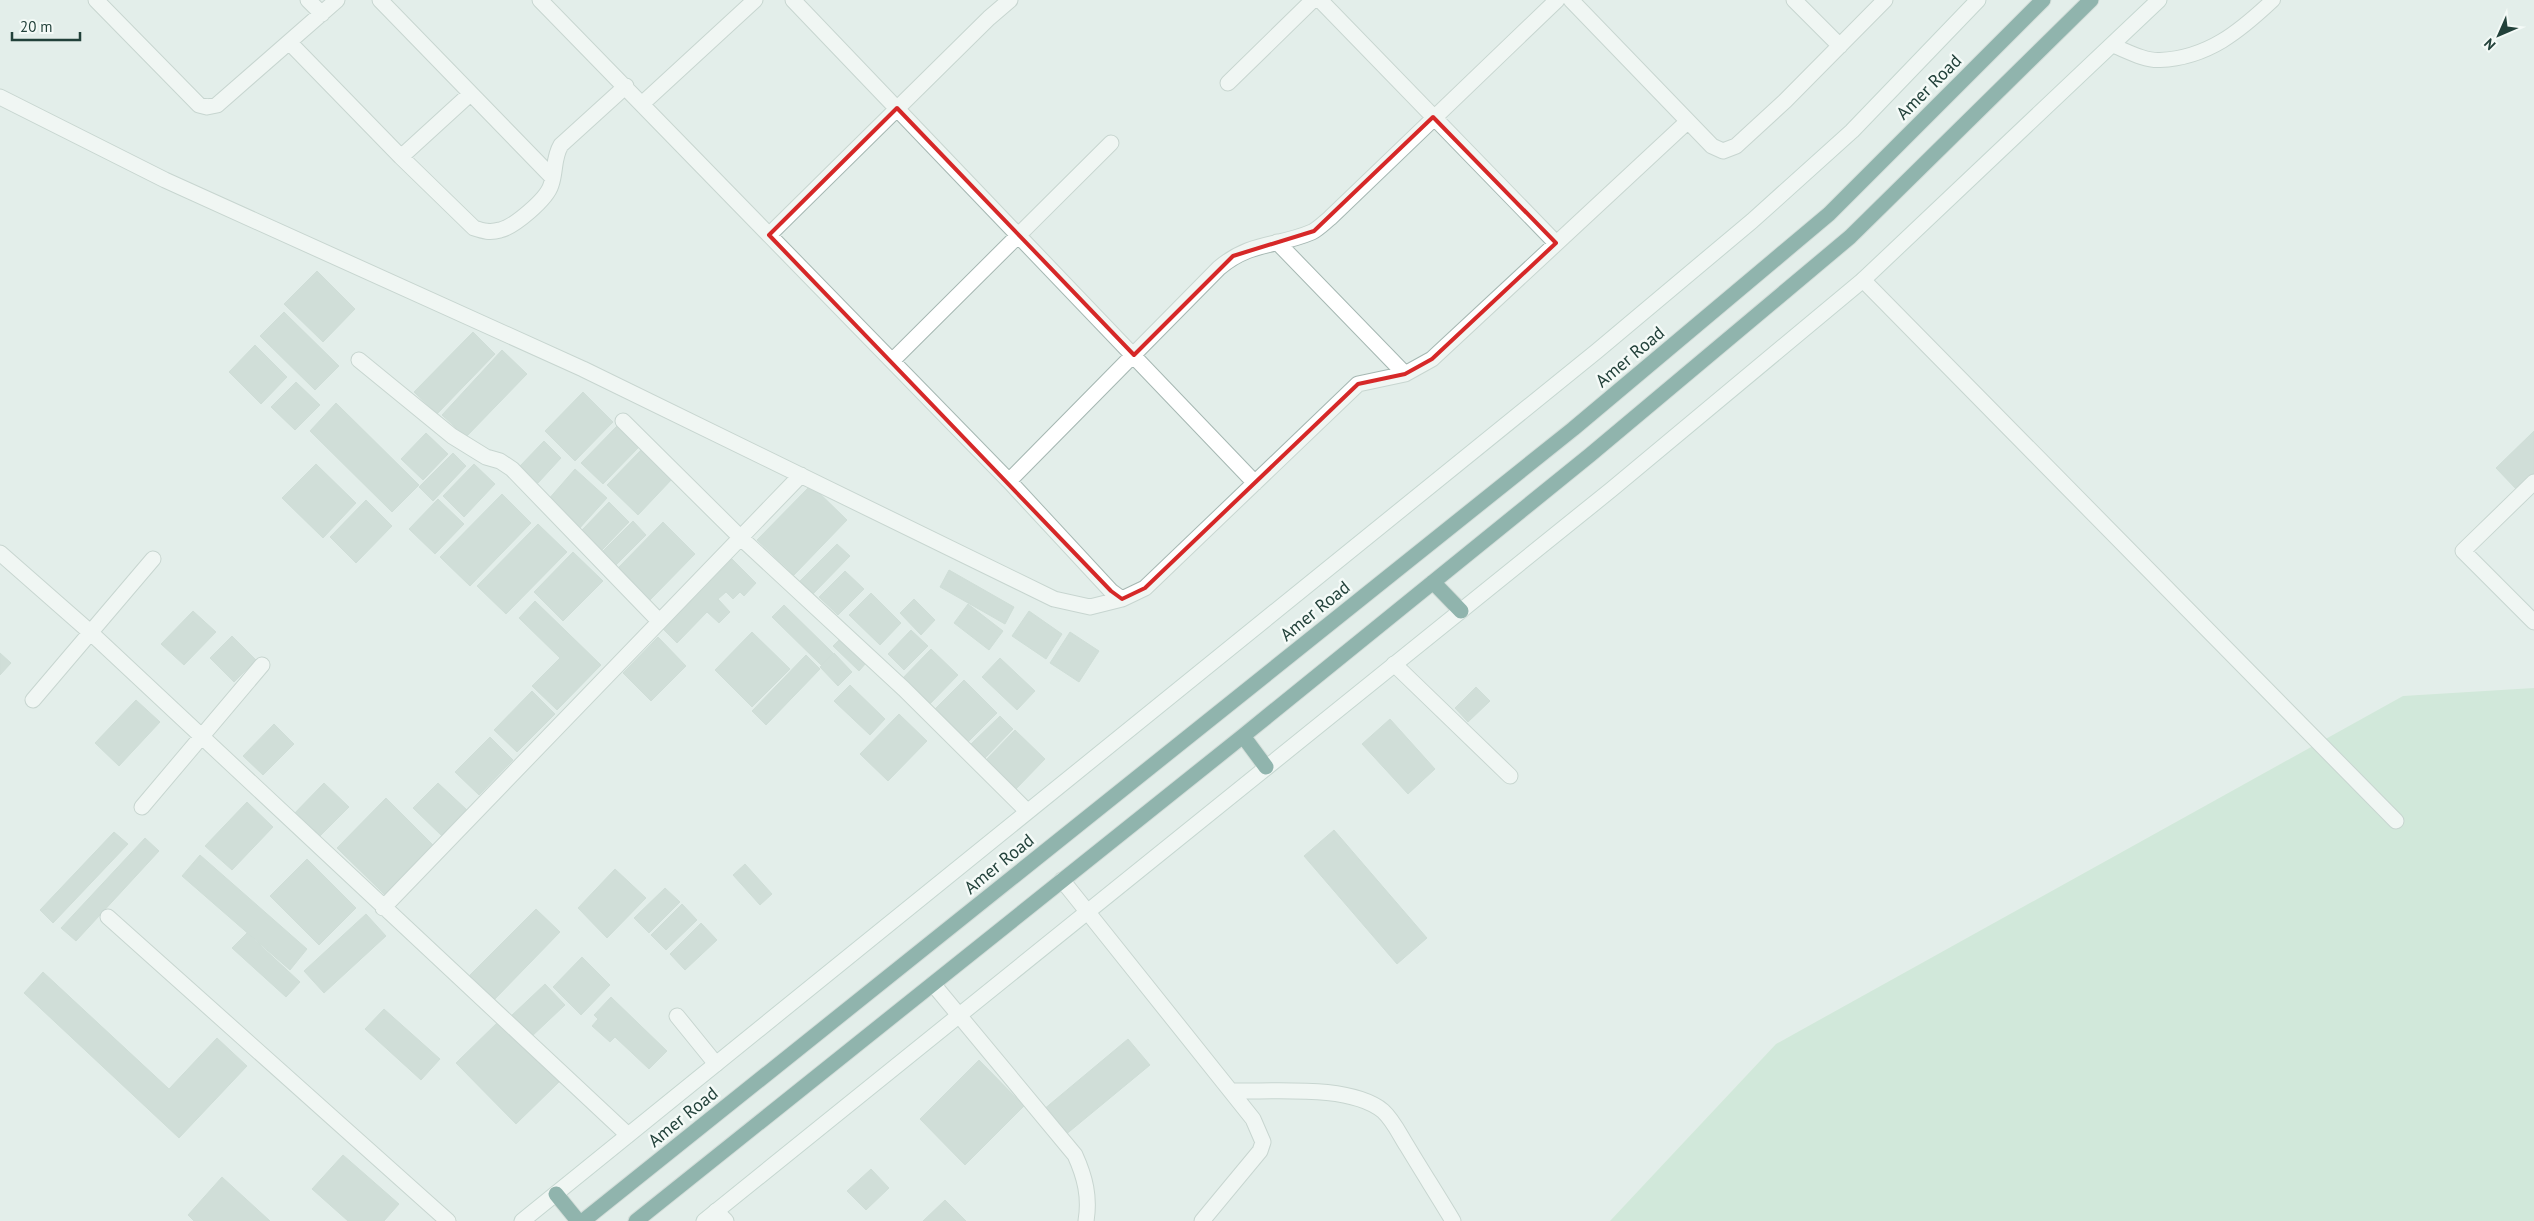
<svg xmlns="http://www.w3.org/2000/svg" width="2534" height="1221" font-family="'PT Sans',sans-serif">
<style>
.green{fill:#bbe0c7}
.building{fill:#b8c9c3;stroke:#b5c8c1}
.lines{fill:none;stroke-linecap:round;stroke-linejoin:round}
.lane-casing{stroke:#a5b7b2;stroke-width:16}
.street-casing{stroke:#a5b7b2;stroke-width:17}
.secondary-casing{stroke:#a1bab3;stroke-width:17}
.highway-casing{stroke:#c1cac8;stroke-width:17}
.lane{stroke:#fff;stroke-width:14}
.street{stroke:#fff;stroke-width:15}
.secondary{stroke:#fff;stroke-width:15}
.highway{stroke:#2c6e64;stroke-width:15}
.marked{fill:none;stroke:#d62828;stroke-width:4;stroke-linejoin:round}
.labels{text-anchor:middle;stroke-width:5;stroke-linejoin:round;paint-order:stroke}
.street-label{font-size:18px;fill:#22413a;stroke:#f4faf7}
</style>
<rect width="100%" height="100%" fill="#e3eeea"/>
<!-- green -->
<path class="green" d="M 2534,688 L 2534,1221 L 1610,1221 L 1776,1044 L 2403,696 Z"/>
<!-- building -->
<path class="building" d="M 317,271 L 355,309 L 323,342 L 284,304 Z
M 284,312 L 339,366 L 315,390 L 260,336 Z
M 473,332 L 495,354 L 437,414 L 414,392 Z
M 255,345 L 287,377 L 261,404 L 229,372 Z
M 502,350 L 527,374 L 466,437 L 442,415 Z
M 296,382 L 320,405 L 295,430 L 271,407 Z
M 583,392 L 613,422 L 575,461 L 545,431 Z
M 336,403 L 419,485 L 392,512 L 310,431 Z
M 617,426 L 639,447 L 603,484 L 581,463 Z
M 2534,431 L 2534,475 L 2518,491 L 2496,468 Z
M 426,433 L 448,454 L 423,480 L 401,459 Z
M 544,441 L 561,458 L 538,483 L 520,466 Z
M 643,448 L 673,478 L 638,515 L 607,485 Z
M 453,453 L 466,466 L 433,501 L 419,487 Z
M 316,464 L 356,503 L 323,538 L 282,498 Z
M 474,464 L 495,484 L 464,517 L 443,496 Z
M 575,469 L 607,498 L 578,530 L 547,501 Z
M 811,485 L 847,520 L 794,575 L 757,540 Z
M 502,494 L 531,523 L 470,586 L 440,557 Z
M 438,499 L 464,524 L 435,554 L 409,529 Z
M 366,500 L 392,526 L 356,563 L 330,537 Z
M 609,502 L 629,522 L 602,550 L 582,530 Z
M 633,521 L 646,535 L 615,566 L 602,552 Z
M 663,522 L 695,554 L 650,600 L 618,568 Z
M 538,524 L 567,552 L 506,614 L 477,586 Z
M 837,544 L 850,556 L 812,595 L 799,582 Z
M 573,552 L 603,581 L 563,621 L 534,592 Z
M 732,559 L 756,583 L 744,596 L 740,592 L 733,599 L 726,592 L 718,599 L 730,612 L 719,623 L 707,612 L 677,643 L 663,629 Z
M 949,570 L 1014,607 L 1005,624 L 940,587 Z
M 845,571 L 864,589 L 838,615 L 819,597 Z
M 871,593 L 901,623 L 880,645 L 849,615 Z
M 914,599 L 935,620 L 921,635 L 900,613 Z
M 535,601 L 601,665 L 557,710 L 532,686 L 560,658 L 519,618 Z
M 968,604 L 1003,631 L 989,650 L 954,623 Z
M 784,605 L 833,653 L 821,665 L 772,617 Z
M 193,611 L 216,632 L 184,665 L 161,644 Z
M 1029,611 L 1062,634 L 1046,659 L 1012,636 Z
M 911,630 L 928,646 L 904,670 L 888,654 Z
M 752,632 L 790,669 L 752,707 L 715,670 Z
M 1070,632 L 1099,651 L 1079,682 L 1050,663 Z
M 232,636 L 256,660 L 234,682 L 210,658 Z
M 658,637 L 686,666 L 651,701 L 623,673 Z
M 841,638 L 866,663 L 859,671 L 833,646 Z
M 931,649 L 958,675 L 926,708 L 899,682 Z
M 0,653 L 11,663 L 0,675 Z
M 834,653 L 852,672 L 838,686 L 820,667 Z
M 806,655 L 820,669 L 766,725 L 752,711 Z
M 1000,658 L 1035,691 L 1017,710 L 982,677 Z
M 964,680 L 997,713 L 966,744 L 932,712 Z
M 850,685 L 885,719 L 870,735 L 834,701 Z
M 1476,687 L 1490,701 L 1468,722 L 1455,708 Z
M 532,691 L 555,714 L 517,752 L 494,730 Z
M 136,700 L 160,722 L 119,766 L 95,743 Z
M 899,714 L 927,741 L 888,781 L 860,754 Z
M 1000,716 L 1013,729 L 983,760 L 969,746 Z
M 1390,719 L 1435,769 L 1408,794 L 1362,744 Z
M 274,724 L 294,744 L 263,775 L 243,756 Z
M 1015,730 L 1045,759 L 1015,790 L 985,761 Z
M 490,737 L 513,760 L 479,795 L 455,772 Z
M 324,783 L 349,807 L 314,842 L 290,818 Z
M 438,783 L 467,810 L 442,836 L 413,808 Z
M 386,798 L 433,845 L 385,895 L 337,848 Z
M 247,802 L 273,827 L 232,870 L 205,846 Z
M 1334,830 L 1427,938 L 1397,964 L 1304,856 Z
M 114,832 L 128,844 L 53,923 L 40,910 Z
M 145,838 L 159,851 L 76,941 L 61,928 Z
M 200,855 L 307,949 L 290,970 L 182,876 Z
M 307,859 L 356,908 L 319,945 L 270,896 Z
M 745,864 L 772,894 L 760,905 L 733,875 Z
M 615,869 L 646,898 L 607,938 L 578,908 Z
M 665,888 L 680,902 L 649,933 L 634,918 Z
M 682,904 L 697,920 L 666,950 L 651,935 Z
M 536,909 L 560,932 L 494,1000 L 469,976 Z
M 366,914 L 386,936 L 324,993 L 304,971 Z
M 701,923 L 717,940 L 685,970 L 670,954 Z
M 247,933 L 300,982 L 286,997 L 232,948 Z
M 582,957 L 610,985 L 581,1015 L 553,987 Z
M 43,972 L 169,1089 L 217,1038 L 247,1066 L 179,1138 L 24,993 Z
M 545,984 L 565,1005 L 530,1038 L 510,1017 Z
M 611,997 L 667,1051 L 649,1069 L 615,1037 L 610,1042 L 592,1026 L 598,1019 L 594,1015 Z
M 384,1009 L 440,1059 L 421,1080 L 365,1029 Z
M 500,1020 L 560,1081 L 516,1124 L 456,1063 Z
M 1128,1039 L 1150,1065 L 1064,1136 L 1043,1110 Z
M 979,1060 L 1024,1106 L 965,1165 L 920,1119 Z
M 343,1155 L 399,1204 L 384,1221 L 348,1221 L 312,1189 Z
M 871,1169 L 889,1188 L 866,1210 L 847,1191 Z
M 222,1177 L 270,1221 L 194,1221 L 188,1215 Z
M 945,1200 L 966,1221 L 923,1221 Z"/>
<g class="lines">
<!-- lane casing -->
<g class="lane-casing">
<path id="lane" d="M 2112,45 C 2127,51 2145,61 2160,60 C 2208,58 2240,31 2273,0"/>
</g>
<!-- street casing -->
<g class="street-casing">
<path id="street" d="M 96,0 L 199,105 L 207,107 L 217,105 L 337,0
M 308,0 L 322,14
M 380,0 L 552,177
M 540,0 L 1009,481 L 1111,591 L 1122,599 L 1145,588 L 1358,384 L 1405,374 L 1432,359 L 1687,122
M 793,0 L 1255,483
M 1320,0 L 1556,243
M 1571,0 L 1712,146 L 1723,151 L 1736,146 L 1785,101 L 1885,0
M 1794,0 L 1840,46
M 289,42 L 401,157 L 474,228 C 483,231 490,233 500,230 C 514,227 547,199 551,185 C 556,171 553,158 561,145 L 626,86
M 1228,83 L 1313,0
M 0,97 L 165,180 L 583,369 L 1054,599 L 1090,607 L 1122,599
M 643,103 L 755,0
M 401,157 L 470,94
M 769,235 L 989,18 L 1010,0
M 1277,242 L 1405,374
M 1863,280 L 2396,821
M 359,360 L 452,436 L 486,457 L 500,461 L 512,469 L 659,621
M 892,361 L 1111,143
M 623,421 L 741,538 L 904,689 L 1027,811
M 1009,481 L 1219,268 C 1251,241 1277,247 1312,232 C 1318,229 1324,223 1330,218 L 1557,0
M 2534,482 L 2463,551 L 2534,622
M 0,553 L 90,632 L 628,1135
M 1394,664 L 1510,776
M 33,700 L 153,559
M 142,807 L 262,665
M 1062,880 L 1253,1119 L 1263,1142 L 1260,1151 L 1202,1221
M 383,908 L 801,475
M 108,917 L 448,1221
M 933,984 L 1075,1155 C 1085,1177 1090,1197 1086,1221
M 677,1016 L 716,1064
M 1231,1091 C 1273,1092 1350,1084 1383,1111 C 1393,1120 1400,1135 1407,1146 C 1422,1171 1438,1196 1453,1221
M 716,1211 L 726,1221"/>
</g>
<!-- secondary casing -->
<g class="secondary-casing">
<path id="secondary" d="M 522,1221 L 1597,351 L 1752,221 L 1852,131 L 1978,0
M 704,1221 L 1612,489 L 1863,280 L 2159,0"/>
</g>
<!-- highway casing -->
<g class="highway-casing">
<path id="highway" d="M 1433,582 L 1461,611
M 1243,736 L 1266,767
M 556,1194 L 578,1221
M 583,1221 L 1573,429 L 1829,214 L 2043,0
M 636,1221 L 1243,736 L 1590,455 L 1850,237 L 2091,0"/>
</g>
<!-- lane -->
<use href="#lane" class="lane"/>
<!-- street -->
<use href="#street" class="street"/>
<!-- secondary -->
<use href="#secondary" class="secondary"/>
<!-- highway -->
<use href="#highway" class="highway"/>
</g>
<!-- marked area -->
<path d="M0 0H2534V1221H0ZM 897,108 L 1134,355 L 1233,256 L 1314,231 L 1433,117 L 1556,243 L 1432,359 L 1405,374 L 1358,384 L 1145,588 L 1122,599 L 1111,591 L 769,235 Z" fill="#e3eeea" fill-opacity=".55" fill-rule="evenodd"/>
<path class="marked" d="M 897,108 L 1134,355 L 1233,256 L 1314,231 L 1433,117 L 1556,243 L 1432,359 L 1405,374 L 1358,384 L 1145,588 L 1122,599 L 1111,591 L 769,235 Z"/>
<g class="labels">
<!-- street labels -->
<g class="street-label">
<text transform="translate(1929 87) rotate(-45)" y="6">Amer Road</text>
<text transform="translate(1630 357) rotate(-40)" y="6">Amer Road</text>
<text transform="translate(1315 611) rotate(-39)" y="6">Amer Road</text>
<text transform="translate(999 864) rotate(-39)" y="6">Amer Road</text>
<text transform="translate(683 1117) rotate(-39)" y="6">Amer Road</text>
</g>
</g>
<!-- north arrow -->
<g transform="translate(2499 35) rotate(225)" stroke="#f4faf7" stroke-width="4" paint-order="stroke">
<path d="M0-4L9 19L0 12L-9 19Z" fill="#22413a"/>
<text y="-8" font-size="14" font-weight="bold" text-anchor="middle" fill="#22413a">N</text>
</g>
<!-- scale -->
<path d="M12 32v8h68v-8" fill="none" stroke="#22413a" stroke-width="2.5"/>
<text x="20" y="32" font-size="15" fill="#22413a" stroke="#f4faf7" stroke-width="4" paint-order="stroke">20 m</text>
</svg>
